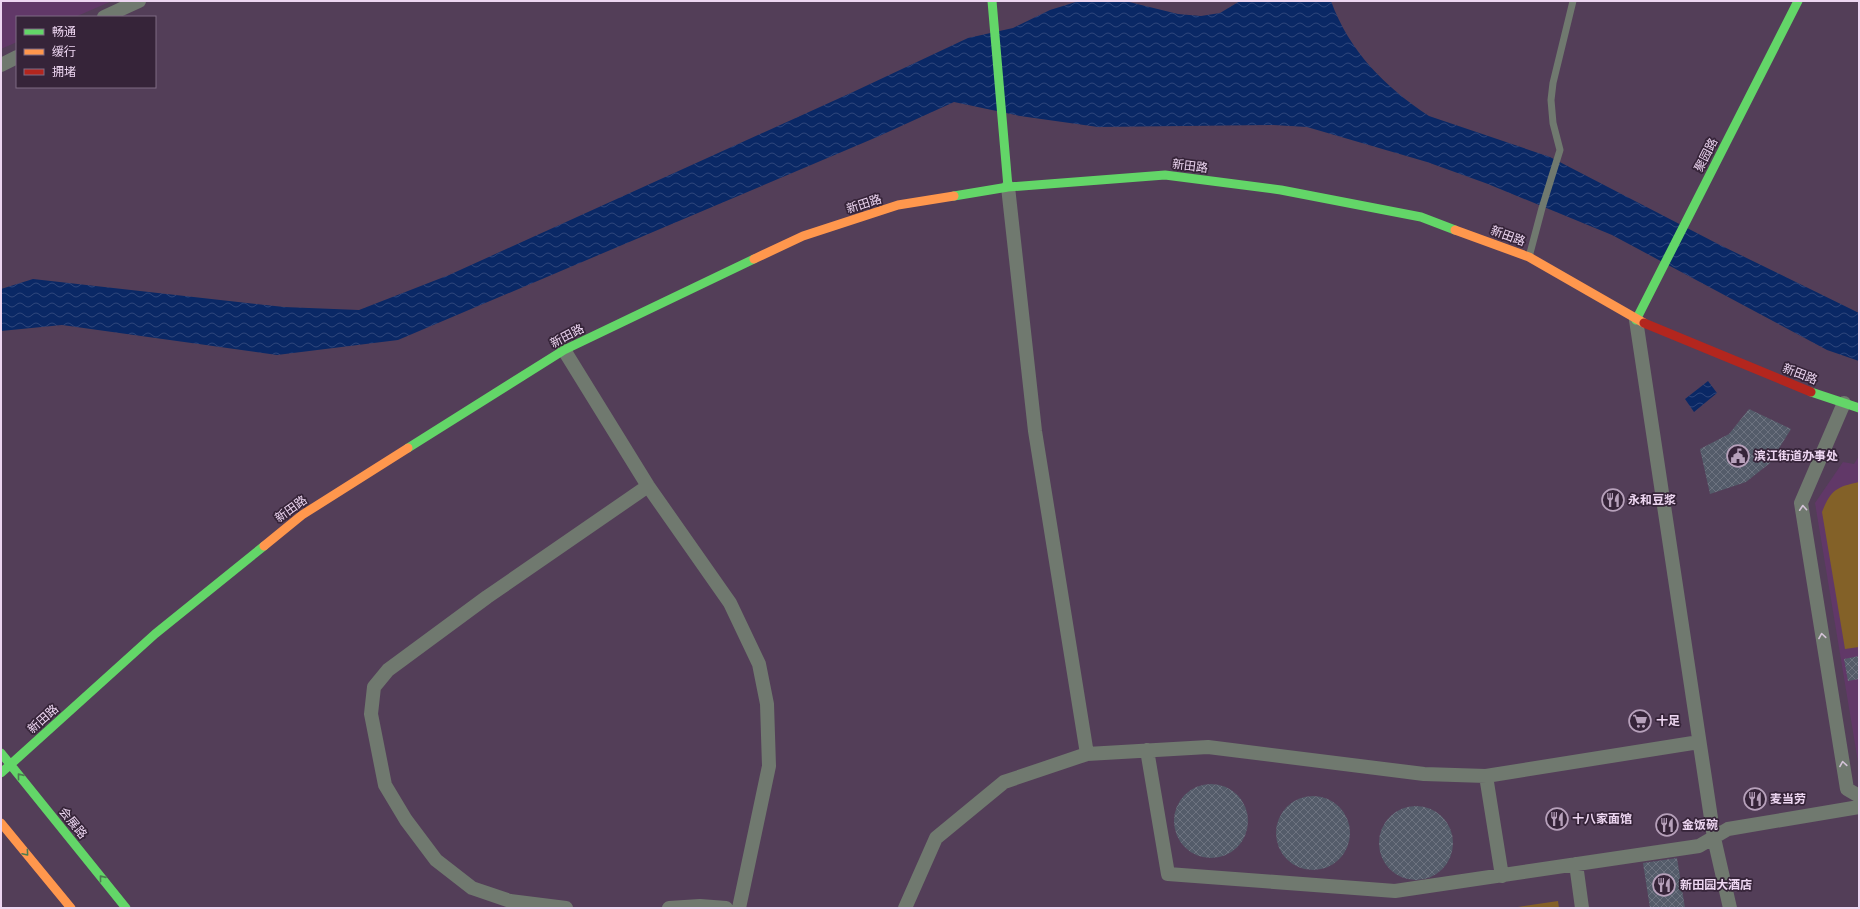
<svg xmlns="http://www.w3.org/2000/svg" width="1860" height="909" font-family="Rubik,'Noto Sans SC',sans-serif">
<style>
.built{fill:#613868}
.pitch{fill:#836128}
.water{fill:url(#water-waves)}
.building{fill:url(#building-cross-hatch)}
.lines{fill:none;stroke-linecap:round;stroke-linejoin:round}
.lane{stroke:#70796f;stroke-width:7}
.street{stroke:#70796f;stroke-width:14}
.fast{stroke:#63d668;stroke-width:9}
.slow{stroke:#ff974d;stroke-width:9}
.jam{stroke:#b3261e;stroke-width:9}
.oneway{stroke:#d4c3d7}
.oneway2{stroke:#4c7d50}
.labels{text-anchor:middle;stroke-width:3.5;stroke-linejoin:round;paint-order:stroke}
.street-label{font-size:12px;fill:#edd6f1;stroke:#362439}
.poi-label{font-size:12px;font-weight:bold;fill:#edd6f1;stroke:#362439;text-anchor:start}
</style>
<defs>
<pattern id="water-waves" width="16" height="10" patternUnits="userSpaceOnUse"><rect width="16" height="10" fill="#0a2865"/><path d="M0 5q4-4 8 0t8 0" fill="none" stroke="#2e467c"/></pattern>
<pattern id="building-cross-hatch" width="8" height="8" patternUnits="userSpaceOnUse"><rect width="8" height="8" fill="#545c6a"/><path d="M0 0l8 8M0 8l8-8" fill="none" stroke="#6d7380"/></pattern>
</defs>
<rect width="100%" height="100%" fill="#533e58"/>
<!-- built -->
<path class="built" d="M 1,1 L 112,1 L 75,17 L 17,17 L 17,42 L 1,49 Z
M 1859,456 L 1859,768 L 1815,503 L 1843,462 L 1854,464 Z"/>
<!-- pitch -->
<path class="pitch" d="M 1859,482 L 1859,647 L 1845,649 L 1822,512 C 1831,490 1836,487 1859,482 Z
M 1558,901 L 1559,908 L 1511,908 Z"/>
<!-- water -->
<path class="water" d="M 1079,1 L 1125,1 L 1178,14 L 1201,16 L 1220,13 L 1240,1 L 1331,1 C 1349,51 1385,87 1429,116 L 1550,157 L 1718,244 L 1859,313 L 1859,361 L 1827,350 L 1612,235 L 1488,184 L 1427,162 L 1307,127 L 1273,125 L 1098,127 L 1020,116 L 954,102 L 877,137 L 398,340 L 277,355 L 62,325 L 1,331 L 1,289 L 33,279 L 284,307 L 359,310 L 449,275 L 853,92 L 968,38 L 1013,28 L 1050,10 Z
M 1708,381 L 1717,393 L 1694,412 L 1685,399 Z"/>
<!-- building -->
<path class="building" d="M 1749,409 L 1791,429 L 1770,463 L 1746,482 L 1710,494 L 1700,449 L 1729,434 Z
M 1859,656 L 1859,679 L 1848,681 L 1844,659 Z
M1174 821a37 37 0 1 1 74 0a37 37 0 1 1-74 0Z
M1276 833a37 37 0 1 1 74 0a37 37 0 1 1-74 0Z
M1379 843a37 37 0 1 1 74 0a37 37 0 1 1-74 0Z
M 1677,858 L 1685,908 L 1650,908 L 1643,863 Z"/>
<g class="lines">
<!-- lane -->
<path class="lane" d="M 1529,257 L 1542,208 L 1560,150 L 1553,123 L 1551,100 L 1553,83 L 1573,1"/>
<!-- street -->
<path class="street" d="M 104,17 L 139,1
M 1,65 L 17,57
M 1008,187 L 1035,431 L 1087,754
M 1636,320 L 1714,838 L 1730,908
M 564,350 L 648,486 L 730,603 L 759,664 L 767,704 L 769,766 L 739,908
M 1844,403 L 1801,503 L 1847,789 L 1859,796
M 1147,750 L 1168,874 L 1395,891 L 1699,846 L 1728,829 L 1859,807
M 1486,776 L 1502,876
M 1576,864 L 1582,908
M 566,908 L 510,901 L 472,888 L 436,860 L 406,820 L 385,785 L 371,714 L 374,687 L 388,670 L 487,597 L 648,486
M 669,908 L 700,906 L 726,908
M 905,908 L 936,838 L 1004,782 L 1087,754 L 1208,747 L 1424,774 L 1486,776 L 1699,742"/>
<!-- fast -->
<path class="fast" d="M 992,1 L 1008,187
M 954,196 L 1008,187 L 1165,175 L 1281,190 L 1421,217 L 1455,230
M 1636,320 L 1798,1
M 1811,392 L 1859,408
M 408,448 L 564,350 L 754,259
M 1,753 L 126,908
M 1,773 L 155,634 L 264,546"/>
<!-- slow -->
<path class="slow" d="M 1455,230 L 1529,257 L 1644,323
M 754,259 L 803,236 L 898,205 L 954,196
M 264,546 L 302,515 L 408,448
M 1,823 L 71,908"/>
<!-- jam -->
<path class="jam" d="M 1644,323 L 1811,392"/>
</g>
<!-- one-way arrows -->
<defs><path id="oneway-chevron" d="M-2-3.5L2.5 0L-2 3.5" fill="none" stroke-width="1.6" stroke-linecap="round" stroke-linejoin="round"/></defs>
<g class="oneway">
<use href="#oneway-chevron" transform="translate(1803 508) rotate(-94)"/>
<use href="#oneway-chevron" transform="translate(1822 636) rotate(-99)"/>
<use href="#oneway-chevron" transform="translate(1843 764) rotate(-99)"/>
</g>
<g class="oneway2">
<use href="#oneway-chevron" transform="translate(20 776) rotate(-129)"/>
<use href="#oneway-chevron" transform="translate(26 853) rotate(50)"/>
<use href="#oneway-chevron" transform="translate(102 878) rotate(-129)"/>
</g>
<!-- icons -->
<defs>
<g id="civic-ring" transform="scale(1.15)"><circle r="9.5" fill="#362439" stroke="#b7a1bb" stroke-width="1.5"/><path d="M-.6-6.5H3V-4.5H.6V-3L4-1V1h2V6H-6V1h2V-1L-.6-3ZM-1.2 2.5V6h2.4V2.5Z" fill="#b7a1bb"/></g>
<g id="restaurant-ring" transform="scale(1.15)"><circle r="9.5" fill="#362439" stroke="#b7a1bb" stroke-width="1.5"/><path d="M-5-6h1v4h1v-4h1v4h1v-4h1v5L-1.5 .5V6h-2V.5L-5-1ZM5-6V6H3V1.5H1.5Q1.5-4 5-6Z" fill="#b7a1bb"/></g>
<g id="supermarket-ring" transform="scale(1.15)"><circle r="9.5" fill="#362439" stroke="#b7a1bb" stroke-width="1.5"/><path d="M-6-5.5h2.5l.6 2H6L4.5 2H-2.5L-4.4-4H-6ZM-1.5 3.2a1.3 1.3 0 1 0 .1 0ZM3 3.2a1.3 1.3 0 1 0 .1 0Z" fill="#b7a1bb"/></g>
</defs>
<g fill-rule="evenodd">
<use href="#civic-ring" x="1738" y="456"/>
<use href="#restaurant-ring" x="1613" y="500"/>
<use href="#supermarket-ring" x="1640" y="721"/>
<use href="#restaurant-ring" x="1755" y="799"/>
<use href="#restaurant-ring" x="1557" y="819"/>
<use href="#restaurant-ring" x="1667" y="825"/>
<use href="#restaurant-ring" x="1664" y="885"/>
</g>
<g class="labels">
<!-- street labels -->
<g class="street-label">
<text transform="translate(1706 155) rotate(-63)" y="4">聚园路</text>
<text transform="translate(1190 166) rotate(7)" y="4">新田路</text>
<text transform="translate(864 204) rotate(-18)" y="4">新田路</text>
<text transform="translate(1508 236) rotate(20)" y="4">新田路</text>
<text transform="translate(567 336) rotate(-28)" y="4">新田路</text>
<text transform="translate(1800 374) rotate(21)" y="4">新田路</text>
<text transform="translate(291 509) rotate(-36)" y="4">新田路</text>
<text transform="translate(43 719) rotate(-42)" y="4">新田路</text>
<text transform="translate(73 823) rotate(51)" y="4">会展路</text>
</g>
<!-- poi labels -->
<g class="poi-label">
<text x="1754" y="460">滨江街道办事处</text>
<text x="1628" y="504">永和豆浆</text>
<text x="1656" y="725">十足</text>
<text x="1770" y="803">麦当劳</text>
<text x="1572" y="823">十八家面馆</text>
<text x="1682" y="829">金饭碗</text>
<text x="1680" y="889">新田园大酒店</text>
</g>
</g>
<!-- border -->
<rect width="1860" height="909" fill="none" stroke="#edd6f1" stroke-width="4"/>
<!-- legend -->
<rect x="16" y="16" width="140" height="72" fill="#362439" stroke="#7f6b83"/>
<rect x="24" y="29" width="20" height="6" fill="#63d668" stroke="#7f6b83"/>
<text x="52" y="36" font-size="12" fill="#edd6f1">畅通</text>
<rect x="24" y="49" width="20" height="6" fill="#ff974d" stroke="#7f6b83"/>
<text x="52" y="56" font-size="12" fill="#edd6f1">缓行</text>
<rect x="24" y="69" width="20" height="6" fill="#b3261e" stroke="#7f6b83"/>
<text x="52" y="76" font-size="12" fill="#edd6f1">拥堵</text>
</svg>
